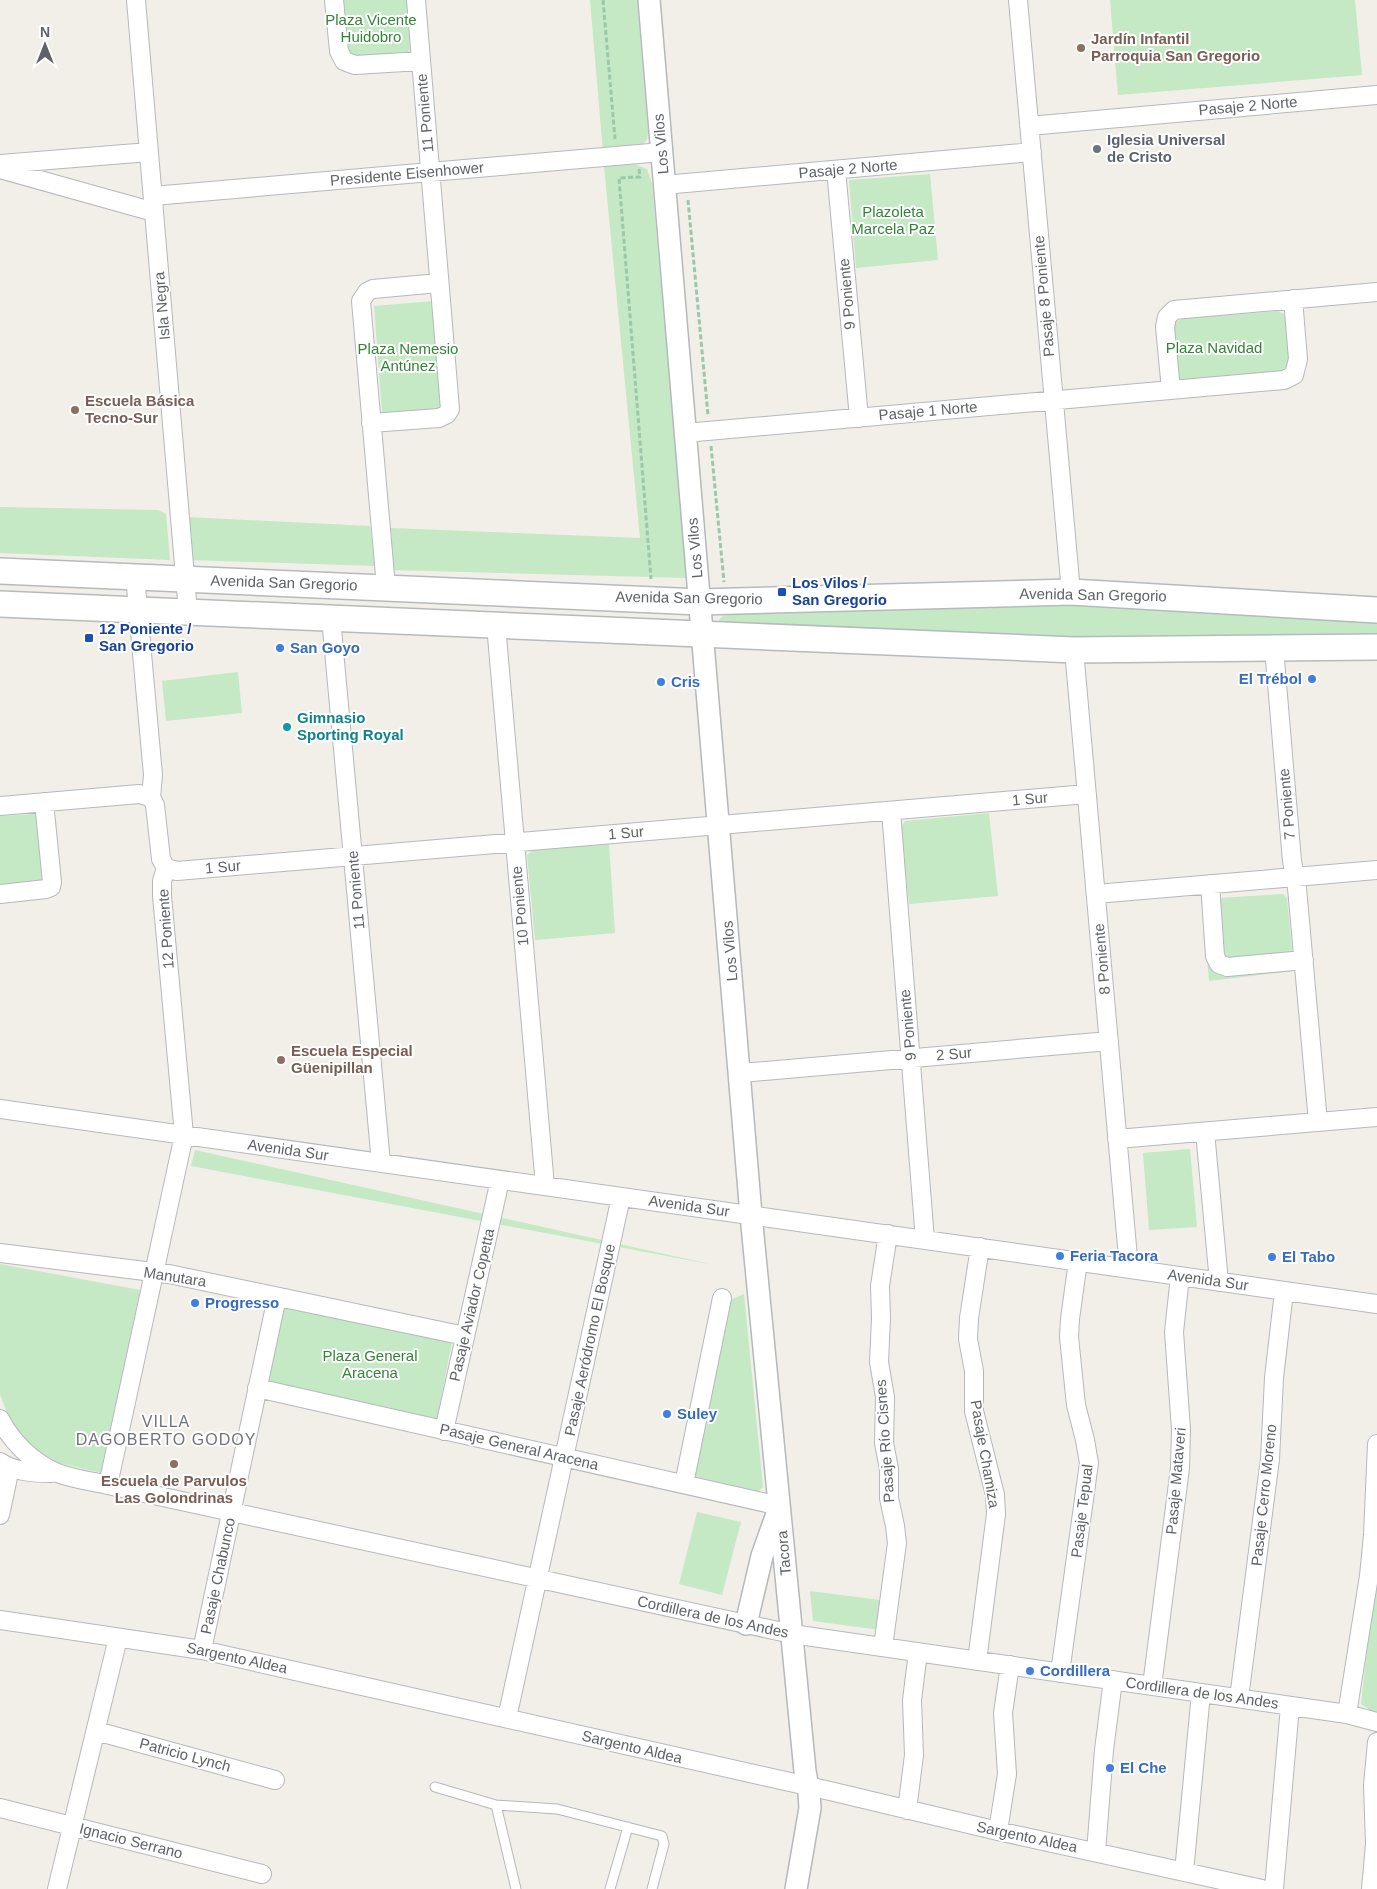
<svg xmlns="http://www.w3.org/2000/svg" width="1377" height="1889" font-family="Helvetica,sans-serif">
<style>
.green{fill:#c5e8c5}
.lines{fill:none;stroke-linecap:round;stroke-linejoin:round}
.service-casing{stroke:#b5b8bc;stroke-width:11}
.minor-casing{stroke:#b5b8bc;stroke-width:20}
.tertiary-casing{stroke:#b5b8bc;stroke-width:24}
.secondary-casing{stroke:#b6babf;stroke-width:28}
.path{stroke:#9cc7a9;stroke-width:3;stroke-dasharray:5 2.5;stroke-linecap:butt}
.service{stroke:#fff;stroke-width:9}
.minor{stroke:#fff;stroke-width:18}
.tertiary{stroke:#fff;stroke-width:21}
.secondary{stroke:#fff;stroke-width:25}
.education-dot{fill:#8d6e63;stroke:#fff;stroke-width:2}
.worship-dot{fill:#6b7280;stroke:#fff;stroke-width:2}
.transit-dot{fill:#1a4fb4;stroke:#fff;stroke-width:2}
.shop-dot{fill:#3f7fe0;stroke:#fff;stroke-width:2}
.culture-dot{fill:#0f9aa8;stroke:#fff;stroke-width:2}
.labels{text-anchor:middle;stroke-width:4;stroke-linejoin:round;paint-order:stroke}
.park-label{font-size:15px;fill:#348238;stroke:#fff}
.education-label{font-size:15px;font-weight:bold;fill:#785e54;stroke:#fff;text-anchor:start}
.street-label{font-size:15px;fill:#5f6368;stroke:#fff}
.worship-label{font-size:15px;font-weight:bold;fill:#5b616d;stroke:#fff;text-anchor:start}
.transit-label{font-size:15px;font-weight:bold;fill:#164399;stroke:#fff;text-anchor:start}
.shop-label{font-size:15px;font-weight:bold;fill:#366cbe;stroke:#fff;text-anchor:start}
.culture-label{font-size:15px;font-weight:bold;fill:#0d838f;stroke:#fff;text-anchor:start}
.neighbourhood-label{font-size:16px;letter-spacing:1px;fill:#70757a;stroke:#fff}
</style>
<rect width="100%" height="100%" fill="#f1efe8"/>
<!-- green -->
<path class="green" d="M 341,0 L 409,0 L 412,48 L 405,54 L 355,59 L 346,55 Z
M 590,0 L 637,0 L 648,133 L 647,140 L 640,147 L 603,152 Z
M 1110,0 L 1355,0 L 1362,75 L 1118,95 Z
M 634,164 L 647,169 L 652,184 L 687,578 L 393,570 L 391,528 L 640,538 L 604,166 Z
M 930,174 L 938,260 L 856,268 L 849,180 Z
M 434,301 L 441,409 L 382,413 L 374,306 Z
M 1278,311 L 1284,314 L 1288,319 L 1291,364 L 1283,373 L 1182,382 L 1178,380 C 1177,369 1170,332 1175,324 C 1178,319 1185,319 1190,318 Z
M 0,507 L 158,510 L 166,514 L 170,560 L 0,553 Z
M 187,517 L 370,526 L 375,566 L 190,560 Z
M 1079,605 L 1377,620 L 1377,641 L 1068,642 L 718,623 C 721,610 746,611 757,610 Z
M 238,672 L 242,713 L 166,721 L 162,681 Z
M 989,813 L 998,896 L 909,904 L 901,827 L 905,821 Z
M 36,814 L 42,817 L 44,885 L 0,889 L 0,816 Z
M 609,844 L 615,933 L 535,940 L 527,855 L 533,850 Z
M 1283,894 L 1287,898 L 1294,971 L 1209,981 L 1202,899 Z
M 1190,1149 L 1197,1227 L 1149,1230 L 1143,1153 Z
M 195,1150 L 714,1265 L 191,1166 Z
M 0,1264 L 140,1290 L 102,1473 L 59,1463 L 40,1452 L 24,1440 L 8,1416 L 0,1394 Z
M 744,1294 L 763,1487 L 758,1492 L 690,1477 L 730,1300 Z
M 283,1305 L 452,1342 L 437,1419 L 265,1382 Z
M 697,1512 L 741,1522 L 722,1595 L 679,1584 Z
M 1377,1590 L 1377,1715 L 1361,1704 L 1373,1593 Z
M 810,1591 L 880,1600 L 880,1630 L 813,1621 Z"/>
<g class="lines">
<!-- service casing -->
<g class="service-casing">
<path id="service" d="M 435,1787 L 496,1805 L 557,1809 L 662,1836 L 664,1844 L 652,1889
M 496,1805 L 516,1889
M 610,1889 L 628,1827"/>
</g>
<!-- minor casing -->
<g class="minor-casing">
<path id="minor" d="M 136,0 L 188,612
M 334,0 L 339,51 L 344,61 L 355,65 L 421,61
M 1018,0 L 1071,592
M 1029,126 L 1377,95
M 0,164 L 149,152
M 0,169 L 154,212
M 836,170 L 859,418
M 664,185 L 1032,152
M 153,196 L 662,152
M 1171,390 L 1165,327 L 1167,317 L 1174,310 L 1377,292
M 371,423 L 439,418 L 447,414 L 450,409 L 416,0
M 685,433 L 1284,380 L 1294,375 L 1298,359 L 1293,299
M 386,587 L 361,301 L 367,292 L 373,289 L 439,283
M 331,618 L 381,1163
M 496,625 L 545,1186
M 1274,648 L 1292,861 L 1297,888 L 1318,1122
M 1074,650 L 1129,1269
M 0,806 L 139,794 L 151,797
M 891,811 L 925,1240
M 166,868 L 177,871 L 1087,794
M 1210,884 L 1215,956 L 1219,964 L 1227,967 L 1304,960
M 0,894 L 46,889 L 51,887 L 52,882 L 44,802
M 1096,894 L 1377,870
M 741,1073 L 1109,1041
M 0,1109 L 1377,1304
M 1205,1132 L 1219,1282
M 1117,1139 L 1377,1117
M 0,1253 L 169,1274 L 465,1336
M 257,1388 L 780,1506
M 0,1419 C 11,1441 32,1462 55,1472 C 71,1479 91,1481 108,1485 L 792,1634 L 1347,1714 L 1377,1722
M 444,1431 L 500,1180
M 0,1462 C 14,1472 35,1473 52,1473
M 684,1484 L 722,1298
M 108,1485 L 184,1135 L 162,896 L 162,881 L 166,868 L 161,859 L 155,805 L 151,797 L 153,775 L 135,576
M 0,1515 L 10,1468
M 0,1620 L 202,1650 L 830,1791 L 998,1831 L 1262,1889
M 883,1647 L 897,1543 L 895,1526 L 889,1498 L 889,1469 L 884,1443 L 885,1397 L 879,1362 L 881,1318 L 880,1286 L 888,1234
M 202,1650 L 277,1297
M 977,1661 L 996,1514 L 995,1495 L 974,1411 L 974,1371 L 968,1339 L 969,1318 L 980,1247
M 1060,1673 L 1089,1463 L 1085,1440 L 1076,1405 L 1069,1337 L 1070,1319 L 1078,1261
M 1152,1686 L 1180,1468 L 1181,1429 L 1174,1332 L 1180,1276
M 1239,1698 L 1270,1459 L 1274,1378 L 1284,1291
M 1347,1714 L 1369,1576 L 1373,1535 L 1377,1444
M 507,1718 L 621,1197
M 96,1731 L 275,1780
M 0,1808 L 262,1874
M 907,1810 L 914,1755 L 912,1700 L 918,1652
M 998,1831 L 1007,1774 L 1003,1713 L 1010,1665
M 1096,1852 L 1104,1750 L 1113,1680
M 1184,1872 L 1201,1693
M 57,1889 L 118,1638
M 1274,1889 L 1290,1706
M 1371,1889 L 1375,1844 L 1373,1785 L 1377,1742"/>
</g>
<!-- tertiary casing -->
<g class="tertiary-casing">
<path id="tertiary" d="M 649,0 L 751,1215 L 805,1771 L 809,1793 L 810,1808 L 796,1889
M 746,1624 L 762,1556 L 778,1511"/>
</g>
<!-- secondary casing -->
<g class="secondary-casing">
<path id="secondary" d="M 0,571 L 700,602 L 1071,592 L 1377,610
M 0,604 L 1074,650 L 1377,647"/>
</g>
<!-- path -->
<path class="path" d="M 603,0 L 615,139
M 639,169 L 640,177 L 619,178 L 651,579
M 688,200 L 708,415
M 711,446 L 724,582"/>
<!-- service -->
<use href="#service" class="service"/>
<!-- minor -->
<use href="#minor" class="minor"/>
<!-- tertiary -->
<use href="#tertiary" class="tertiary"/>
<!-- secondary -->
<use href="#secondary" class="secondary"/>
</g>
<!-- markers -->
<g class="education-dot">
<circle cx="1081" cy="48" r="5"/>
<circle cx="75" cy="410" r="5"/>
<circle cx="281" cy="1060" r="5"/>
<circle cx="174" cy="1464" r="5"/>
</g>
<circle class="worship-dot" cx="1097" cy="149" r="5"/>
<g class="transit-dot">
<rect x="777" y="587" width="10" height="10" rx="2.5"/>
<rect x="84" y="633" width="10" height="10" rx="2.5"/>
</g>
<g class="shop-dot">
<circle cx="280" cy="648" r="5"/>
<circle cx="1312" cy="679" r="5"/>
<circle cx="661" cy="682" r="5"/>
<circle cx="1060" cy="1256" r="5"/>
<circle cx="1272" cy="1257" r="5"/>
<circle cx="195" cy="1303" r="5"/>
<circle cx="667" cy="1414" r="5"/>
<circle cx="1030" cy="1671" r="5"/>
<circle cx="1110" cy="1768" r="5"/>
</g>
<circle class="culture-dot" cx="287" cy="727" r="5"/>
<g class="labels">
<!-- park labels -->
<g class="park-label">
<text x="371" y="25">Plaza Vicente<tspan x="371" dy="17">Huidobro</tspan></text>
<text x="893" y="217">Plazoleta<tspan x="893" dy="17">Marcela Paz</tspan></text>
<text x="1214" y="353">Plaza Navidad</text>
<text x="408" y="354">Plaza Nemesio<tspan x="408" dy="17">Antúnez</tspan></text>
<text x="370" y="1361">Plaza General<tspan x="370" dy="17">Aracena</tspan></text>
</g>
<!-- education labels -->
<g class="education-label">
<text x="1091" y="44">Jardín Infantil<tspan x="1091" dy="17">Parroquia San Gregorio</tspan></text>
<text x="85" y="406">Escuela Básica<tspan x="85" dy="17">Tecno-Sur</tspan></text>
<text x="291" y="1056">Escuela Especial<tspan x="291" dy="17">Güenipillan</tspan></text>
<text x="174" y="1486" text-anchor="middle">Escuela de Parvulos<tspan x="174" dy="17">Las Golondrinas</tspan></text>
</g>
<!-- street labels -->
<g class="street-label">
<text transform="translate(1248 106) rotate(-5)" y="5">Pasaje 2 Norte</text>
<text transform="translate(425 113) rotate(-95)" y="5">11 Poniente</text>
<text transform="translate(661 144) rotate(-95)" y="5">Los Vilos</text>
<text transform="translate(848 169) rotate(-5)" y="5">Pasaje 2 Norte</text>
<text transform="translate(407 174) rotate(-5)" y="5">Presidente Eisenhower</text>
<text transform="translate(847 294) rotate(-95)" y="5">9 Poniente</text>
<text transform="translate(1044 296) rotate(-95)" y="5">Pasaje 8 Poniente</text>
<text transform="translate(162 306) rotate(-95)" y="5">Isla Negra</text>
<text transform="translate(928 411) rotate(-5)" y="5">Pasaje 1 Norte</text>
<text transform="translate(695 548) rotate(-95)" y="5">Los Vilos</text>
<text transform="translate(284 583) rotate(2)" y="5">Avenida San Gregorio</text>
<text transform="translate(1093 595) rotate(1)" y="5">Avenida San Gregorio</text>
<text transform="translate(689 598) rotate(1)" y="5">Avenida San Gregorio</text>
<text transform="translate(1030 799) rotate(-5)" y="5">1 Sur</text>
<text transform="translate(1287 804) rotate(-95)" y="5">7 Poniente</text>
<text transform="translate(626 833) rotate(-5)" y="5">1 Sur</text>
<text transform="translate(223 867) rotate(-5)" y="5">1 Sur</text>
<text transform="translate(356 890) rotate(-95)" y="5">11 Poniente</text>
<text transform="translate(520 906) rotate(-95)" y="5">10 Poniente</text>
<text transform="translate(166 929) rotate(-94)" y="5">12 Poniente</text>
<text transform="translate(730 951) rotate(-95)" y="5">Los Vilos</text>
<text transform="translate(1102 959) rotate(-95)" y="5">8 Poniente</text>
<text transform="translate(908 1025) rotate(-95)" y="5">9 Poniente</text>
<text transform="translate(954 1054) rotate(-5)" y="5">2 Sur</text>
<text transform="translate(288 1150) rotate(8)" y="5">Avenida Sur</text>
<text transform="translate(689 1206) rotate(8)" y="5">Avenida Sur</text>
<text transform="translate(175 1277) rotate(9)" y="5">Manutara</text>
<text transform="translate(1208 1280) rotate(8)" y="5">Avenida Sur</text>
<text transform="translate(472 1305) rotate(-77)" y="5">Pasaje Aviador Copetta</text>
<text transform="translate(590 1340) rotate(-78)" y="5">Pasaje Aeródromo El Bosque</text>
<text transform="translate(885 1441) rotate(-94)" y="5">Pasaje Río Cisnes</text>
<text transform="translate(519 1447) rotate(13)" y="5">Pasaje General Aracena</text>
<text transform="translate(985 1454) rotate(80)" y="5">Pasaje Chamiza</text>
<text transform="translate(1176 1481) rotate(-85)" y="5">Pasaje Mataveri</text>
<text transform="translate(1264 1495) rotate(-84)" y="5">Pasaje Cerro Moreno</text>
<text transform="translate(1082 1511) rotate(-83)" y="5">Pasaje Tepual</text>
<text transform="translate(784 1553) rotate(-95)" y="5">Tacora</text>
<text transform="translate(218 1576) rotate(-78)" y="5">Pasaje Chabunco</text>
<text transform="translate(713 1617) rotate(12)" y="5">Cordillera de los Andes</text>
<text transform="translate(237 1658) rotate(12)" y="5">Sargento Aldea</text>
<text transform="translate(1202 1693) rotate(8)" y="5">Cordillera de los Andes</text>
<text transform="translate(632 1747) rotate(13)" y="5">Sargento Aldea</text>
<text transform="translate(185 1755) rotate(15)" y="5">Patricio Lynch</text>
<text transform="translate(1027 1837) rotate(12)" y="5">Sargento Aldea</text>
<text transform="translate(131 1841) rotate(14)" y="5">Ignacio Serrano</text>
</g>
<!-- worship labels -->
<g class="worship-label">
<text x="1107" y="145">Iglesia Universal<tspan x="1107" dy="17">de Cristo</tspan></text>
</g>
<!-- transit labels -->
<g class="transit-label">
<text x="792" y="588">Los Vilos /<tspan x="792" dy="17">San Gregorio</tspan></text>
<text x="99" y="634">12 Poniente /<tspan x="99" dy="17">San Gregorio</tspan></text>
</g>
<!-- shop labels -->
<g class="shop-label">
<text x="290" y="653">San Goyo</text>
<text x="1302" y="684" text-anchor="end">El Trébol</text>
<text x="671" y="687">Cris</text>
<text x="1070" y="1261">Feria Tacora</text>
<text x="1282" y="1262">El Tabo</text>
<text x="205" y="1308">Progresso</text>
<text x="677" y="1419">Suley</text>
<text x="1040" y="1676">Cordillera</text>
<text x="1120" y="1773">El Che</text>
</g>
<!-- culture labels -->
<g class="culture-label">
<text x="297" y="723">Gimnasio<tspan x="297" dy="17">Sporting Royal</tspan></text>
</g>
<!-- neighbourhood labels -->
<g class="neighbourhood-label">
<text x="166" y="1427">VILLA<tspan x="166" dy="18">DAGOBERTO GODOY</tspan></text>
</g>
</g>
<!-- north arrow -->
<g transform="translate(45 45)" stroke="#ffffff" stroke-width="4" paint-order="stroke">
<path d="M0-4L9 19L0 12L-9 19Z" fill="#5f6368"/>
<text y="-8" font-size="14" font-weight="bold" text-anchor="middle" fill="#5f6368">N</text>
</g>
</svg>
